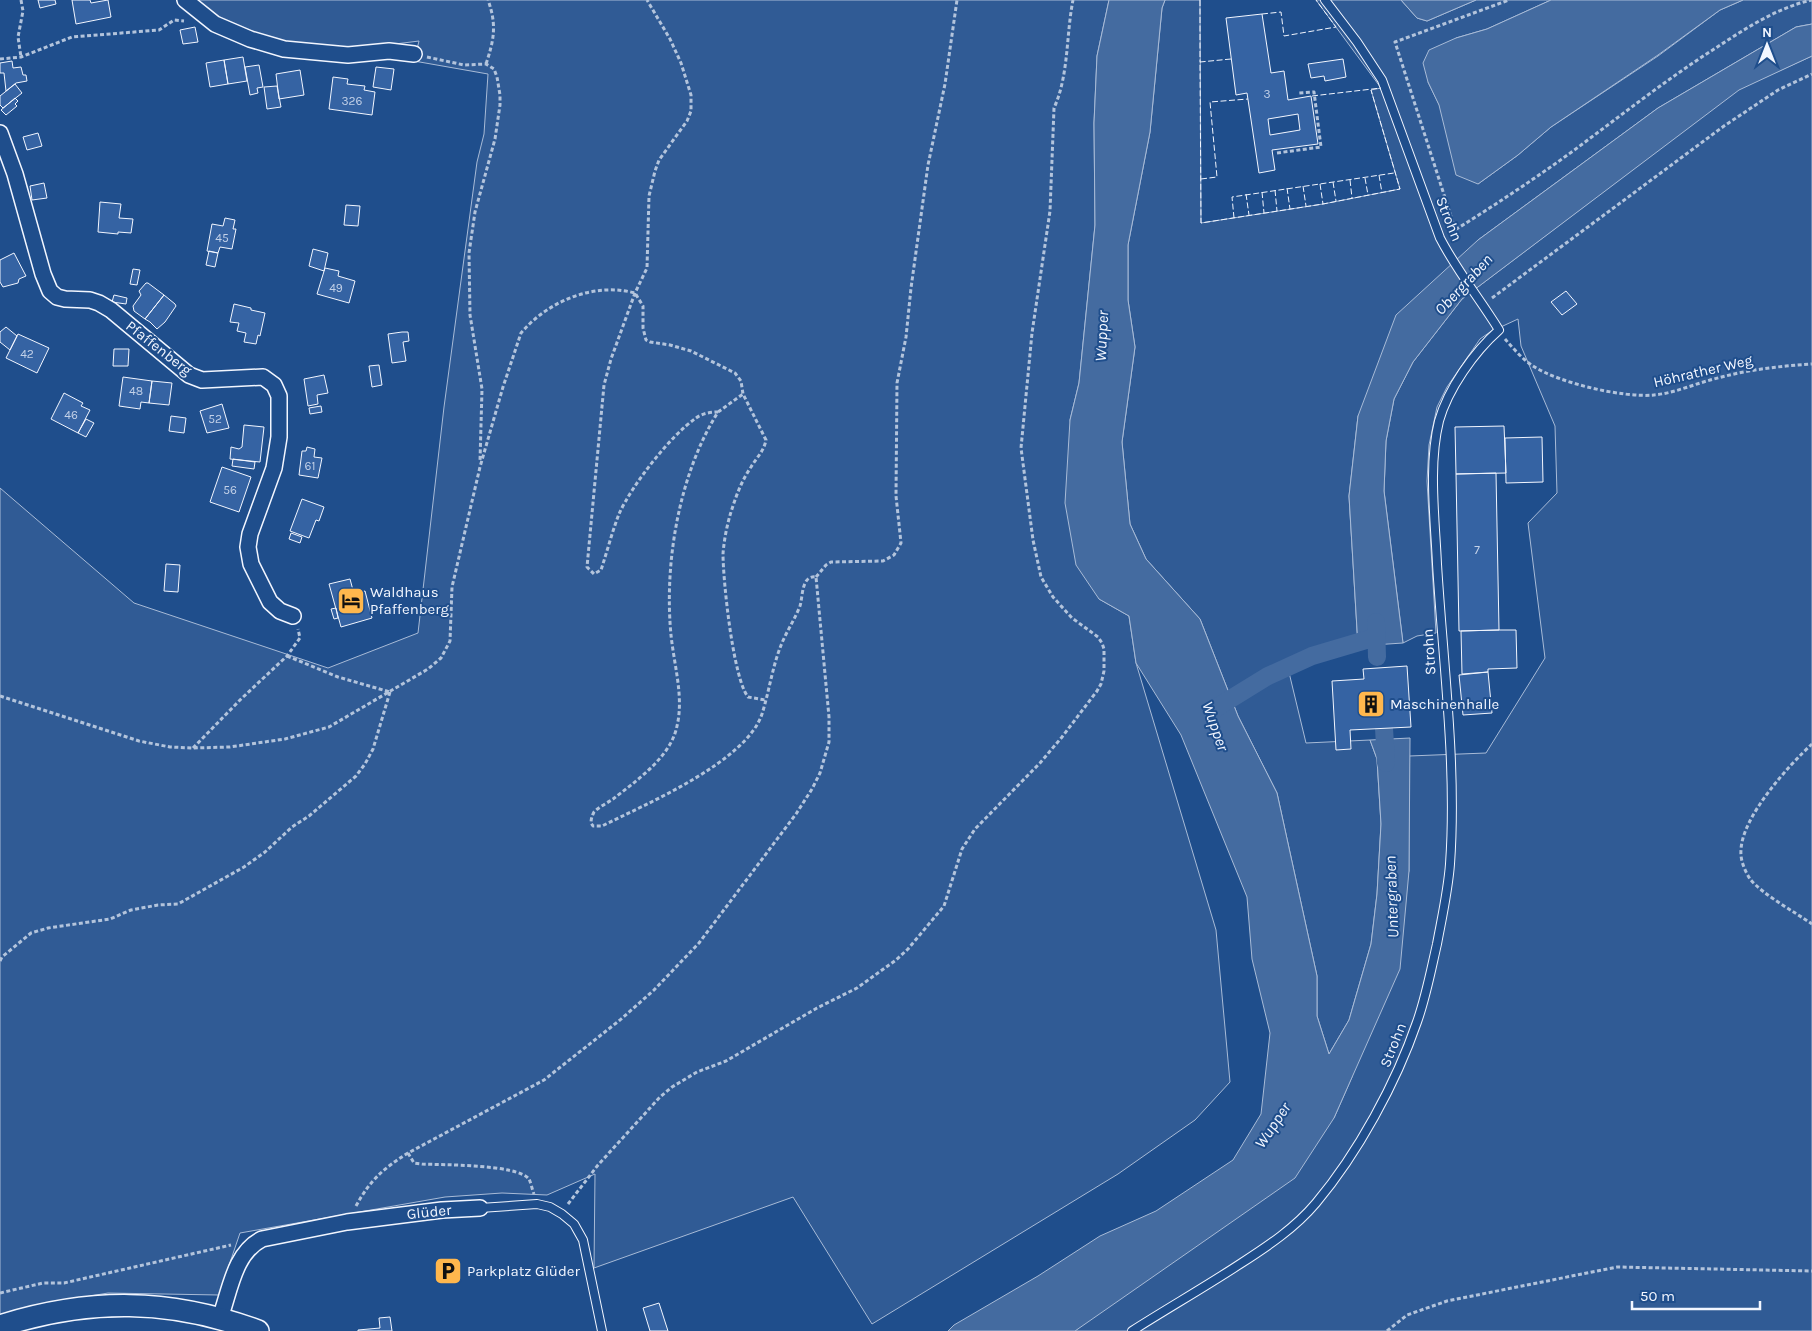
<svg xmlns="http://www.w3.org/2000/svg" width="1812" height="1331" font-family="Karla,sans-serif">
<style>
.green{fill:#305b95;stroke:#a8bbd7}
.water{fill:#446ba0;stroke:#a8bbd7}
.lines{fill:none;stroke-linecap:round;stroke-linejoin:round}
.canal{stroke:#446ba0;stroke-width:18}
.building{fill:#3563a3;stroke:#f2f6ff;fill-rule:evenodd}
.service-casing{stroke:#f2f6ff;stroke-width:10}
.minor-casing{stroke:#f2f6ff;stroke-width:18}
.secondary-casing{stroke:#f2f6ff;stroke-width:24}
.path{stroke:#b3c4dc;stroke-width:3;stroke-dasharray:4 2.5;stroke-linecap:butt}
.service{stroke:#1f4e8c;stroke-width:8}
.minor{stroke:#1f4e8c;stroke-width:15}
.secondary{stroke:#1f4e8c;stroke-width:21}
.fence{stroke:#f2f6ff;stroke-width:1;stroke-dasharray:6 2.5;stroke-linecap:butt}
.labels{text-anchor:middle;stroke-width:4;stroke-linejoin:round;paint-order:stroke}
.number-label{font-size:12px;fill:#c3d1e8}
.street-label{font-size:15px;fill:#f2f6ff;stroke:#1f4e8c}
.poi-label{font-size:15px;fill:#f2f6ff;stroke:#1f4e8c;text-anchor:start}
.water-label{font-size:16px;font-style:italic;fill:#f2f6ff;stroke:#1f4e8c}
</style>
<rect width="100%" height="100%" fill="#1f4e8c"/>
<!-- green -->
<path class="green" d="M 195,0 L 1109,0 L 1097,56 L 1094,123 L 1095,225 L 1079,383 L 1070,420 L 1099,599 L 1129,616 L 1136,663 L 1216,930 L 1230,1082 L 1195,1120 L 1118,1174 L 872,1324 L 793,1197 L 594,1268 L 595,1174 L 547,1195 L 502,1193 L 445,1197 L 240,1233 L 219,1295 L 108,1293 L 31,1306 L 0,1316 L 0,488 L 134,603 L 328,668 L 418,633 L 444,407 L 477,162 L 484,134 L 488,74 L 414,61 L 419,41 L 348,50 L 280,43 L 213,18 Z
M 1165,0 L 1200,0 L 1201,223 L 1323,204 L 1400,189 L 1371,90 L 1381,88 L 1316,0 L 1401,0 L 1417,18 L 1427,21 L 1476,0 L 1551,0 L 1487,29 L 1456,38 L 1428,82 L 1478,184 L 1518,155 L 1551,127 L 1658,56 L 1720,10 L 1743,0 L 1812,0 L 1812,24 L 1796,27 L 1658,108 L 1478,240 L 1358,416 L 1349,496 L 1358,646 L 1286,660 L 1306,743 L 1370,740 L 1377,759 L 1381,824 L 1377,894 L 1371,944 L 1349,1020 L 1329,1054 L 1317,1016 L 1317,976 L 1277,793 L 1238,716 L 1200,619 L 1146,559 L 1130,524 L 1122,442 L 1135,347 L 1128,300 L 1128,245 L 1150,132 L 1162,8 Z
M 1812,56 L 1812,1331 L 1075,1331 L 1334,1118 L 1352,1077 L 1409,871 L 1409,756 L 1486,753 L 1545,658 L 1528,523 L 1557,493 L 1555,426 L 1521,346 L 1518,319 L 1490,332 L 1480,339 L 1447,387 L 1437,407 L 1429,445 L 1427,481 L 1436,633 L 1417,636 L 1403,643 L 1384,491 L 1386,441 L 1394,399 L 1413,362 L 1462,299 L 1739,89 Z"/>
<!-- water -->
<path class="water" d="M 1109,0 L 1165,0 L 1162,8 L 1150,132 L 1128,245 L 1128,300 L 1135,347 L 1122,442 L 1130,524 L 1146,559 L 1200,619 L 1238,716 L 1277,793 L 1317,976 L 1317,1016 L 1329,1054 L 1349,1020 L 1371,944 L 1377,894 L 1381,824 L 1377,759 L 1370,740 L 1410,738 L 1409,871 L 1400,969 L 1334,1118 L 1295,1178 L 1075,1331 L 948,1331 L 954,1325 L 1038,1276 L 1100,1236 L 1156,1211 L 1233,1160 L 1261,1114 L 1270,1033 L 1252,959 L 1247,897 L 1181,735 L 1136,663 L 1129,616 L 1099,599 L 1076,565 L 1065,503 L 1070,420 L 1079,383 L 1095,225 L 1094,123 L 1097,56 Z
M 1401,0 L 1476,0 L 1427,21 L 1417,18 Z
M 1551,0 L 1743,0 L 1720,10 L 1658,55 L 1551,127 L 1518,155 L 1478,184 L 1456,175 L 1439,105 L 1428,82 L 1423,63 L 1429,50 L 1456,38 L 1487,29 Z
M 1812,24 L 1812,56 L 1739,90 L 1462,299 L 1413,362 L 1394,399 L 1386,441 L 1384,491 L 1403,643 L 1358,646 L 1349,496 L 1358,416 L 1396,315 L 1478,240 L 1658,108 L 1796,27 Z"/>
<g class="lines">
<!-- canal -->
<path class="canal" d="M 1376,622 L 1377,657
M 1211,711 L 1268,676 L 1312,656 L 1376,637
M 1384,728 L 1386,763"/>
</g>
<!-- building -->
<path class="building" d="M 38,0 L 55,0 L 56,4 L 40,8 Z
M 72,0 L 90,0 L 91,3 L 108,0 L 111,17 L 76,24 Z
M 1262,14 L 1271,73 L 1284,71 L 1288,100 L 1311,96 L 1318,144 L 1272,150 L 1275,170 L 1259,173 L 1247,93 L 1236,95 L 1226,18 ZM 1298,114 L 1300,130 L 1270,135 L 1268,119 Z
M 195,27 L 198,42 L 183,44 L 180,30 Z
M 243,57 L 247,81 L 228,84 L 224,60 Z
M 1343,59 L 1346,77 L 1325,81 L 1324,76 L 1311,78 L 1308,64 Z
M 224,60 L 228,84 L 210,87 L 206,63 Z
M 12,61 L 13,68 L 21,67 L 23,75 L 26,75 L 27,81 L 16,83 L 6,91 L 4,73 L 0,73 L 0,63 Z
M 259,65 L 263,87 L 257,88 L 258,93 L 250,95 L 245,67 Z
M 376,67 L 394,69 L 391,90 L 373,87 Z
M 300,70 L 304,95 L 279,99 L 276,74 Z
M 333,77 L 348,79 L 347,84 L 365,86 L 364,90 L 375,92 L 372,115 L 329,109 Z
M 15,84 L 22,93 L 3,108 L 0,105 L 0,96 Z
M 277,86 L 281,107 L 267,109 L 264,87 Z
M 15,98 L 18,101 L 15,104 L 17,106 L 6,115 L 1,110 Z
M 38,133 L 42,146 L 27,150 L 23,137 Z
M 44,183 L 47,198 L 32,200 L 30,186 Z
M 100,202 L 121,204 L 119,218 L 133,219 L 131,233 L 118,232 L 118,234 L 98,232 Z
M 346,205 L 360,206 L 358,226 L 344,225 Z
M 225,218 L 235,220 L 233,229 L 236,229 L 232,249 L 220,247 L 218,253 L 207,251 L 212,224 L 223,226 Z
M 313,249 L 328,253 L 324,271 L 309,266 Z
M 209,251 L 218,253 L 215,267 L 206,265 Z
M 14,253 L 26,276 L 19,279 L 18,283 L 3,287 L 0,282 L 0,260 Z
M 325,268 L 339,271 L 338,276 L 355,281 L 349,303 L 317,294 Z
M 133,269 L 140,270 L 137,285 L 130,284 Z
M 146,283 L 148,283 L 164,295 L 145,319 L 134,311 L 133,306 L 141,295 L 139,291 Z
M 1566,291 L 1577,304 L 1562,315 L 1551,302 Z
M 114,295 L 127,298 L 126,304 L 112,302 Z
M 164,295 L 175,304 L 176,306 L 165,322 L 157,329 L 150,322 L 145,319 Z
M 234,304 L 251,308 L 251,310 L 265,313 L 260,336 L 258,335 L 256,344 L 244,342 L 246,333 L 237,331 L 239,323 L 230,322 Z
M 6,327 L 17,336 L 10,350 L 0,342 L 0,332 Z
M 402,332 L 408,332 L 409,341 L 403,342 L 406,361 L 392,363 L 388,334 Z
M 18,334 L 49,348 L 37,373 L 6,358 Z
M 114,349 L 129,349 L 128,366 L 113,366 Z
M 379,365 L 382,385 L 372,387 L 369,366 Z
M 324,375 L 328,393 L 317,395 L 318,404 L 308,406 L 304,379 Z
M 123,377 L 152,381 L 149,403 L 141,402 L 140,409 L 119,406 Z
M 152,381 L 172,383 L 169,405 L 149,403 Z
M 64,393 L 83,403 L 81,406 L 90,410 L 78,433 L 51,419 Z
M 222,404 L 229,428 L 207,433 L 200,411 Z
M 321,406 L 322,412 L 310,414 L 309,408 Z
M 171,416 L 186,418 L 184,433 L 169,431 Z
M 86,419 L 94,423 L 86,437 L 78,433 Z
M 244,425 L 264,427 L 260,462 L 230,459 L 231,447 L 239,449 L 242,447 Z
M 1504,426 L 1506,473 L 1456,474 L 1455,427 Z
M 1542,437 L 1543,482 L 1506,483 L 1505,438 Z
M 307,447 L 315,449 L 314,457 L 322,458 L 318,478 L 299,475 L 302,451 L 306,451 Z
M 233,459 L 255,462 L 254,469 L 232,466 Z
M 222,467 L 251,477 L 239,512 L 210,502 Z
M 1496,473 L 1499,630 L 1459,631 L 1456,474 Z
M 302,499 L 324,507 L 319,521 L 316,520 L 309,538 L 290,531 Z
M 291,533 L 302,537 L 300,543 L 289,539 Z
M 166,564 L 180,565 L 178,592 L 164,591 Z
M 350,579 L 354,594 L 365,591 L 372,618 L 341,627 L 329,584 Z
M 336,608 L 338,618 L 334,619 L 331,609 Z
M 1499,630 L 1516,630 L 1517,668 L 1488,669 L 1488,672 L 1462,674 L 1461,631 Z
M 1407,666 L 1411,727 L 1350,730 L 1351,749 L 1336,750 L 1332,681 L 1364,679 L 1363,669 Z
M 1488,672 L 1492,713 L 1463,715 L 1459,675 Z
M 659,1303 L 668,1331 L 650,1331 L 643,1308 Z
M 390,1317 L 392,1331 L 358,1331 L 358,1330 L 380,1328 L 379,1318 Z"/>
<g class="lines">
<!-- service casing -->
<g class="service-casing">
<path id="service" d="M 480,1208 L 537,1204 L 550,1207 L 562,1214 L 574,1224 L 583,1240 L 602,1331
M 1132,1331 C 1168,1308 1205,1287 1240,1264 C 1268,1246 1295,1228 1316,1203 C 1358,1153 1396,1083 1417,1022 C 1426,997 1431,970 1437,944 C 1442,917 1448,891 1450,864 C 1457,766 1443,663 1437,564 C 1435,519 1428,465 1439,421 C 1448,389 1474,352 1499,330 C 1480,299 1457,271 1440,238 L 1382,80 L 1357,42 L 1325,0"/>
</g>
<!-- minor casing -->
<g class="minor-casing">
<path id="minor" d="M 185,0 L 215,24 L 250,39 L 284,49 L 348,55 L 389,51 L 414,54
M 0,133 L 15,174 L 43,274 L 50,291 L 57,297 L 65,299 L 90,300 L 99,303 L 111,310 L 189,375 L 202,380 L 263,377 L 274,385 L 279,396 L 279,437 L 274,468 L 250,534 L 248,547 L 251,564 L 270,602 L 280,611 L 293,616
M 220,1318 C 230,1291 234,1253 262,1239 L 347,1222 L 442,1210 L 480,1208"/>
</g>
<!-- secondary casing -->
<g class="secondary-casing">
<path id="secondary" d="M 0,1326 C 89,1298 170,1298 258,1331"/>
</g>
<!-- path -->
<path class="path" d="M 21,0 L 23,11 L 18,37 L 21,57
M 427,57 L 464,65 L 486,64 L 494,69 L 497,77 L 500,95 L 500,105 L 495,139 L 475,212 L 469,253 L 470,315 L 482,389 L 480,461
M 0,59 L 21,57 L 72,37 L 159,30 L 174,20 L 184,21
M 486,64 C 494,40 497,25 488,0
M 1277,153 L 1321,147 L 1314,92 L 1299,93
M 1455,229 L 1395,42 L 1509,0
M 1450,233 C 1492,207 1533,180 1573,151 C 1619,117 1663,82 1711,51 C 1742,31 1775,8 1812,0
M 1492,298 L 1724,126 L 1778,90 L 1812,74
M 1505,339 C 1513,348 1522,359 1533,366 C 1559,383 1623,398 1654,395 C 1675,393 1694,384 1714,379 C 1746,370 1779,366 1812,364
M 718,412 L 743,394
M 816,577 L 826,565 L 831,562 L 883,561 L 894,555 L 901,543 L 896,496 L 897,383 L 906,337 L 911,288 L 928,165 L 945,84 L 957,0
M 287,656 L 338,677 L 390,692
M 0,696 L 139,741 L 170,747 L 193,748 L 230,747 L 285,739 L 329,727 L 428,669 L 441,658 L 450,641 L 452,587 L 480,467 L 503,387 L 521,333 C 548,301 594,282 635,293 L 643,306 L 643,328 L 646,340 L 650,342 L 670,345 L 691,351 L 735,373 L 741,381 L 743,394 L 766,440 C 764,451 757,457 751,467 C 742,480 736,496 731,512 C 727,525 724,540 723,554 C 723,580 733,678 748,697 L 765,700
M 1812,744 C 1788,766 1742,817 1741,850 C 1740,860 1745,871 1750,879 C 1763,895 1795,912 1812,924
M 193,748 L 241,699 L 287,656 L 300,638 L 298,629
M 0,961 L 2,957 L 31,933 L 48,928 L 110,919 L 131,910 L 158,905 L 178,904 L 244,867 L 265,852 L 292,827 L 309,816 L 356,776 L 365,764 L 373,749 L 390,692
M 408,1153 L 414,1163 L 422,1164 C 442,1165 517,1164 529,1179 C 531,1183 532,1189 534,1194
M 568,1204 L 598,1165 L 660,1097 L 672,1087 L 697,1072 L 726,1061 L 817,1008 L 857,988 L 896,960 L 908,949 L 944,906 L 962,849 L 975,829 L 1040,763 L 1062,737 L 1097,691 L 1101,684 L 1104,671 L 1104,649 L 1102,643 L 1098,637 L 1072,618 L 1053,597 L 1041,577 L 1033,540 L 1021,448 L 1032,333 L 1050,211 L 1054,108 C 1069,75 1066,35 1073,0
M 356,1206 C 370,1180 384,1168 408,1153 L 544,1080 L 620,1020 L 654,990 L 699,943 L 796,814 L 812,789 L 820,773 L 829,742 L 829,717 L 816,577 C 801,575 803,597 800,606 C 794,621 785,634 780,648 C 772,669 769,692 762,714 C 746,762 646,804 602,826 L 593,826 L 591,823 C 591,819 592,816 594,812 C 599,807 607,803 613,799 C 636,781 671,757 677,726 C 684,697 674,665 671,635 C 664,563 679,474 718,412 C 711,412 703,413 696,418 C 670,436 632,485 619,514 C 612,532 607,552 601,570 L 594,574 L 587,567 L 604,385 L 611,359 L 635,293 L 647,268 L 649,196 L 655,171 L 659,160 L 687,121 L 691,111 L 691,95 L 681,63 L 670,39 L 647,0
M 0,1293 L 43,1283 L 64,1283 L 231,1245
M 1387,1331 L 1407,1315 L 1447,1301 L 1617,1267 L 1812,1271"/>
<!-- service -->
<use href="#service" class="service"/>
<!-- minor -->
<use href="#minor" class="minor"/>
<!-- secondary -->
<use href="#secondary" class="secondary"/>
<!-- fence -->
<path class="fence" d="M 1200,0 L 1200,62
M 1262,14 L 1281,12 L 1284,36 L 1336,27 L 1316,0
M 1231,59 L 1200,62 L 1201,223 L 1323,204 L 1400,189 L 1371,90
M 1312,96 L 1381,88
M 1379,175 L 1382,193
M 1365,178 L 1368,195
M 1201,179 L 1217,177 L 1210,102 L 1248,99
M 1350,180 L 1352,198
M 1333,182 L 1336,201
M 1320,184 L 1323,204
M 1303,186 L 1306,206
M 1287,188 L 1290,209
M 1275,190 L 1277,211
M 1262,192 L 1264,213
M 1246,194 L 1249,215
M 1234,218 L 1232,197 L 1394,173"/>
</g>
<!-- icons -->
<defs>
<g id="hotel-square" transform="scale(1.4375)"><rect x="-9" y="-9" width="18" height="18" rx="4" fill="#ffb74d" stroke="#1f4e8c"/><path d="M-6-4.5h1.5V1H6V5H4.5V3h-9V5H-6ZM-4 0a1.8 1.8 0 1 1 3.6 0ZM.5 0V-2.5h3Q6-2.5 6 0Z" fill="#111"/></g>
<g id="building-square" transform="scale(1.4375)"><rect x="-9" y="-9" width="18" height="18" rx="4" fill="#ffb74d" stroke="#1f4e8c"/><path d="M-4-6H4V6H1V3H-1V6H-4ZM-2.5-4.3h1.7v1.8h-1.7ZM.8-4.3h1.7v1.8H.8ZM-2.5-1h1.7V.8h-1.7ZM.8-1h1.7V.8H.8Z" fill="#111"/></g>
<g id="parking-square" transform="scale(1.4375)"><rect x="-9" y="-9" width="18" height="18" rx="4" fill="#ffb74d" stroke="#1f4e8c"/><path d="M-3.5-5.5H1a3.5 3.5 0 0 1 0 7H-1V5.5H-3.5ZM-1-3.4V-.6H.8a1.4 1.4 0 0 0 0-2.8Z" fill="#111"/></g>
</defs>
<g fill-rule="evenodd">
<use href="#hotel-square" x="351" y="601"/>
<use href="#building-square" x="1371" y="704"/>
<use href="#parking-square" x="448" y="1271"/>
</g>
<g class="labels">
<!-- number labels -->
<g class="number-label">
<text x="1267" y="98">3</text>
<text x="352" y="105">326</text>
<text x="222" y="242">45</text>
<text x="336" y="292">49</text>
<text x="27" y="358">42</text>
<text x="136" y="395">48</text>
<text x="71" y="419">46</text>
<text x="215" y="423">52</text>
<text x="310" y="470">61</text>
<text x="230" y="494">56</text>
<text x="1477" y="554">7</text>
</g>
<!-- street labels -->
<g class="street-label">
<text transform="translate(1449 219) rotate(68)" y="5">Strohn</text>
<text transform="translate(159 348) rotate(38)" y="5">Pfaffenberg</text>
<text transform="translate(1703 371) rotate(-13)" y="5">Höhrather Weg</text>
<text transform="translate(1429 652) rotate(-94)" y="5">Strohn</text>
<text transform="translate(1393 1045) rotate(-68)" y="5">Strohn</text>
<text transform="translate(429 1212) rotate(-6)" y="5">Glüder</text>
</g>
<!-- poi labels -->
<g class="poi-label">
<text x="370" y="597">Waldhaus<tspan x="370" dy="17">Pfaffenberg</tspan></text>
<text x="1390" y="709">Maschinenhalle</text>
<text x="467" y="1276">Parkplatz Glüder</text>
</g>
<!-- water labels -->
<g class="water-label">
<text transform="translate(1463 284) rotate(-47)" y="6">Obergraben</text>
<text transform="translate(1101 336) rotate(-87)" y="6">Wupper</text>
<text transform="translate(1216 726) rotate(71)" y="6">Wupper</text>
<text transform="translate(1391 897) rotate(-92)" y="6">Untergraben</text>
<text transform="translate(1272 1125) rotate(-56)" y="6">Wupper</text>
</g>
</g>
<!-- north arrow -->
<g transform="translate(1767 45)" stroke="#1f4e8c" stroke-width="4" paint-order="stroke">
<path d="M0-4L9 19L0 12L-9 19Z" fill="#f2f6ff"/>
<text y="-8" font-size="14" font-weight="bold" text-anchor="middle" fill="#f2f6ff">N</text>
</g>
<!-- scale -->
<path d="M1632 1301v8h128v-8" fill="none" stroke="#f2f6ff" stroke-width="2.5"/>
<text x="1640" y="1301" font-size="15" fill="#f2f6ff" stroke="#1f4e8c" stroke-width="4" paint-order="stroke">50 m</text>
</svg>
